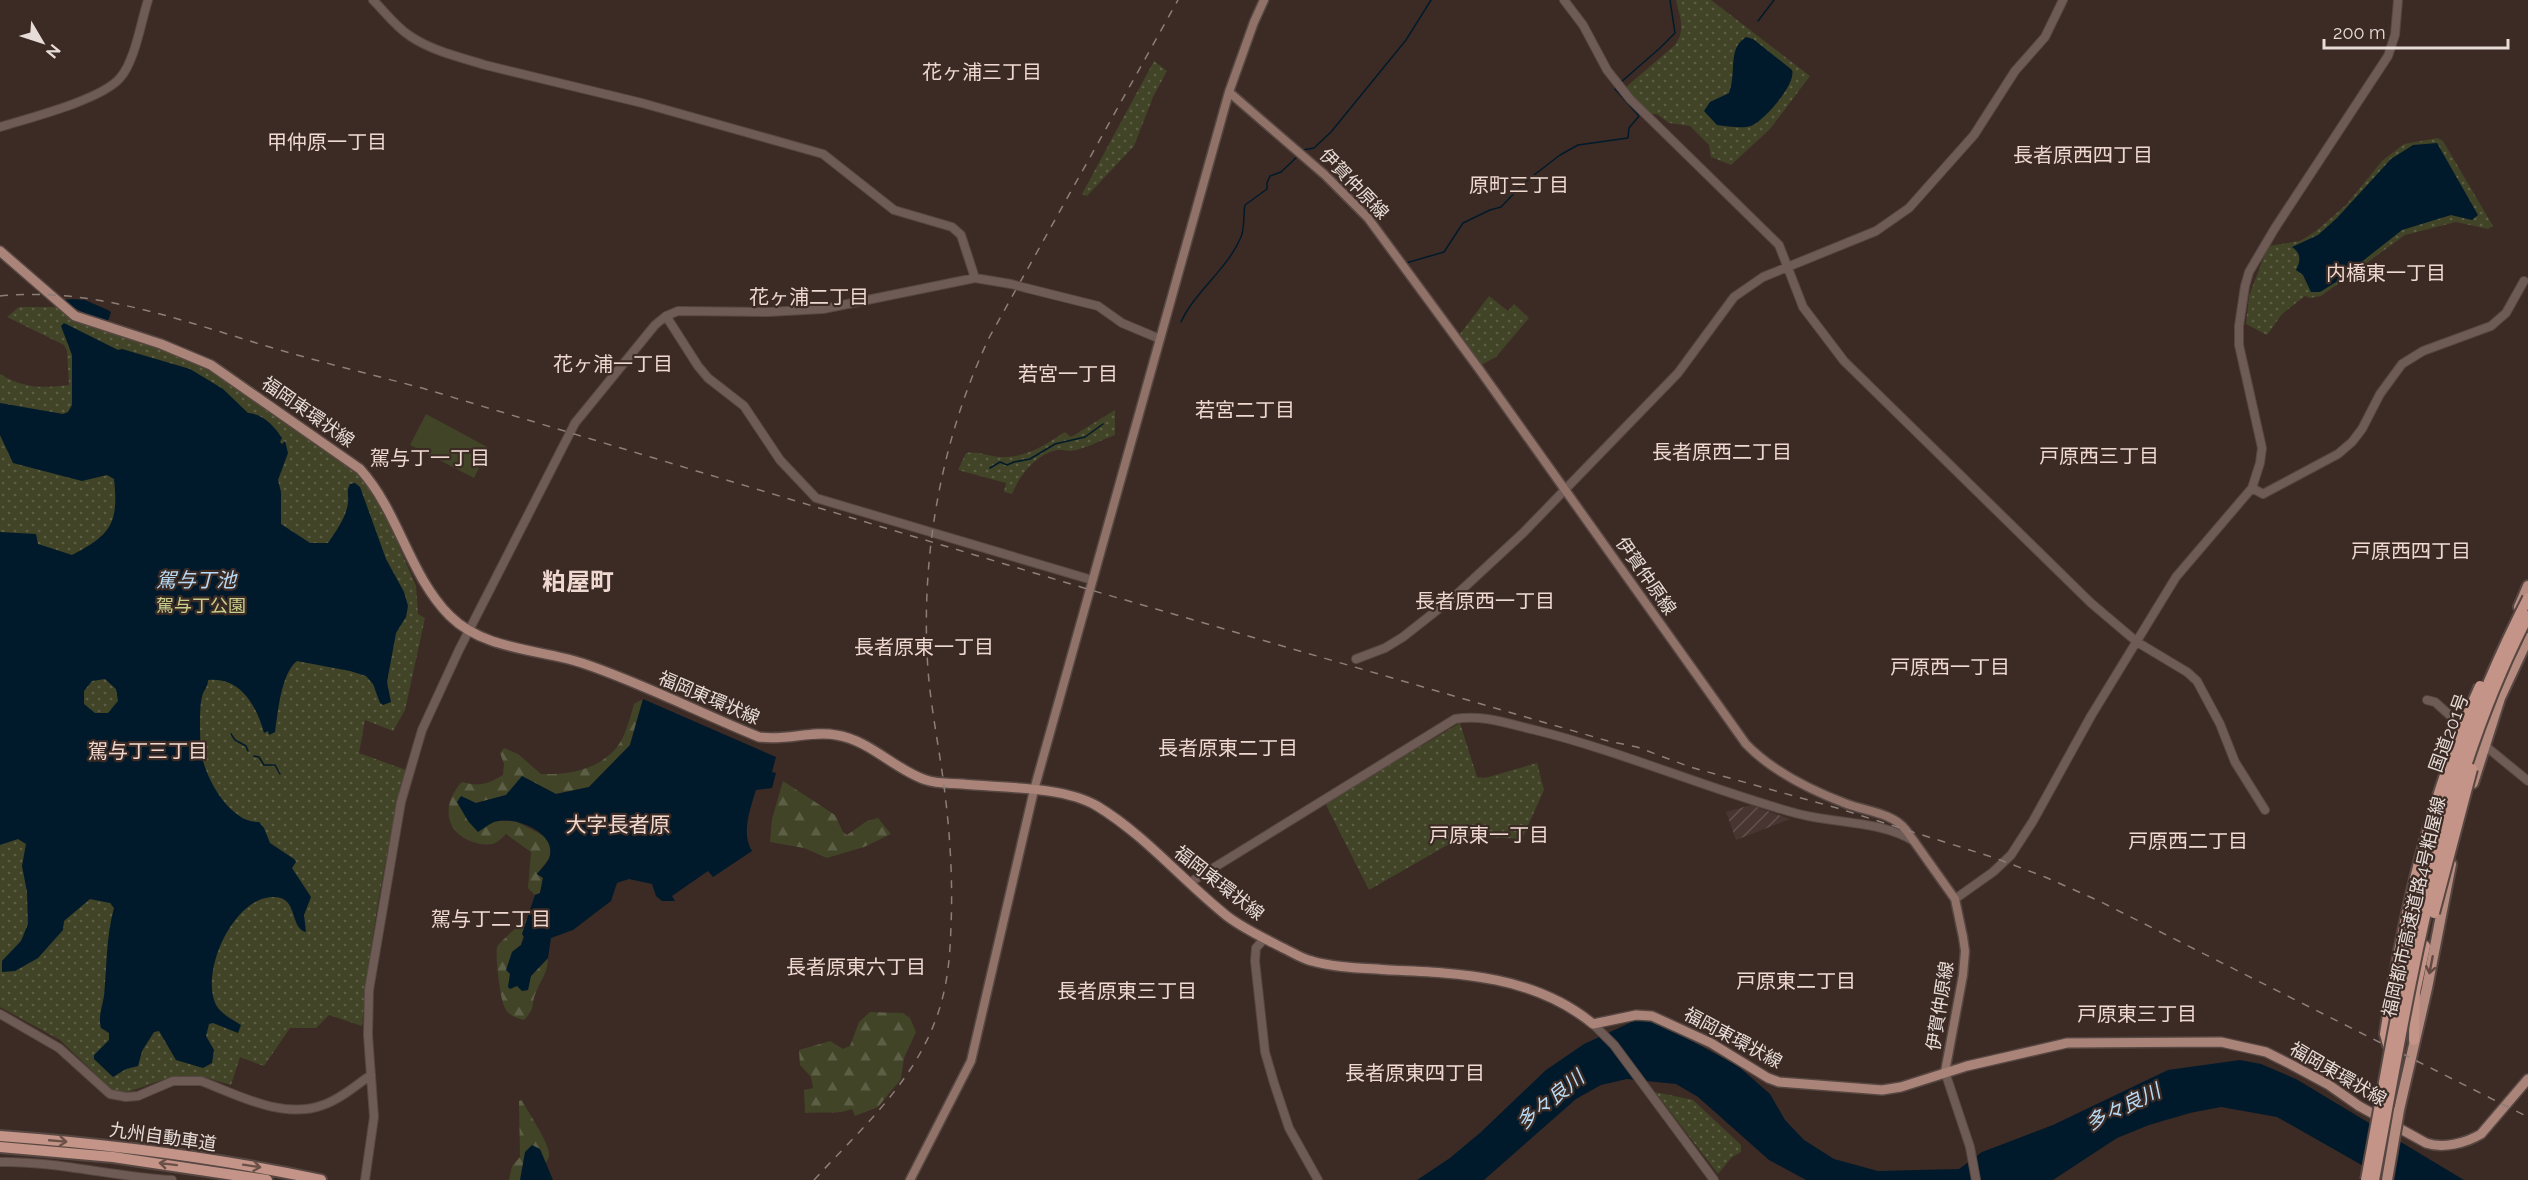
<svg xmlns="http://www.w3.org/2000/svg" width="2528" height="1180" font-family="Raleway,'Noto Sans JP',sans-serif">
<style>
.industrial{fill:url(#industrial-furrows)}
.forest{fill:url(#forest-firs)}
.park{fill:url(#park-dots)}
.pitch{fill:#414426}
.water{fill:#001a2b;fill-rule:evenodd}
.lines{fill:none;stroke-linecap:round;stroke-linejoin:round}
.stream{stroke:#001a2b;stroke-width:1.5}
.tertiary-casing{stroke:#574742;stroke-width:10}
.secondary-casing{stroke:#574742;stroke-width:11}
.primary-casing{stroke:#574742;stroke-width:12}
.trunk-casing{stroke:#574742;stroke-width:14}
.motorway-casing{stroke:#574742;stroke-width:14}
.tertiary{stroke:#6e5b55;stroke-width:8}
.secondary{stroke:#907269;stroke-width:8}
.primary{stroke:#ab8479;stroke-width:9}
.trunk{stroke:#b78c80;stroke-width:10}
.motorway{stroke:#c39487;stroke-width:10}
.rail{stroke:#8c7e79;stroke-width:1.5;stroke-dasharray:8 8;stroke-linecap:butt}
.tertiary-bridge-casing{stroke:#574742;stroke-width:10;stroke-linecap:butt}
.trunk-bridge-casing{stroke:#574742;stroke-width:14;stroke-linecap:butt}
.motorway-bridge-casing{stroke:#574742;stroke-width:14;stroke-linecap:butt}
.tertiary-bridge{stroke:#6e5b55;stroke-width:8}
.trunk-bridge{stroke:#b78c80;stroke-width:10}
.motorway-bridge{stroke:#c39487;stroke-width:10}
.oneway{stroke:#614840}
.oneway2{stroke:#6b5047}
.labels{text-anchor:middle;stroke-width:4.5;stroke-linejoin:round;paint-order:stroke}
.street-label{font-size:18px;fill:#e7dcd8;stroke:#3c2b25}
.park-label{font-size:18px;fill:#c6cf8b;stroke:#3c2b25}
.neighbourhood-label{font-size:20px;fill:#efd8d0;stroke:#3c2b25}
.water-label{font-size:20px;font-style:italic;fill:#b7dbf6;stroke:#3c2b25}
.quarter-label{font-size:21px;fill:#efd8d0;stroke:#3c2b25}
.district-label{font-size:24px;font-weight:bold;fill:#efd8d0;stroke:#3c2b25}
</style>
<defs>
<pattern id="industrial-furrows" width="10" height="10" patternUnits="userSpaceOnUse" patternTransform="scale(1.5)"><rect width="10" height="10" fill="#483431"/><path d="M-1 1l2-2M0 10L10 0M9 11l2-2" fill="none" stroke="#62514e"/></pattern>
<pattern id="forest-firs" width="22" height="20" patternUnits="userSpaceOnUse" patternTransform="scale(1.5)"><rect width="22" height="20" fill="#414426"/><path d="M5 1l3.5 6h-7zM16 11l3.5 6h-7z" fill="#5c5e45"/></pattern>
<pattern id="park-dots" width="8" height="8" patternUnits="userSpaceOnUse" patternTransform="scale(1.5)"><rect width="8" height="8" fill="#414426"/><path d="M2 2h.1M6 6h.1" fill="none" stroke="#5c5e45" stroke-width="1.8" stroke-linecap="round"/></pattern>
</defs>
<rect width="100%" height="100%" fill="#3c2b25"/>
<!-- industrial -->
<path class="industrial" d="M 1751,805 L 1790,819 L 1736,840 L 1726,812 Z"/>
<!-- forest -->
<path class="forest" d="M 643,699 L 630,745 L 589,787 L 556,794 L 522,777 L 506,795 L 476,803 L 495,821 L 515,821 L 544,836 L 551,843 L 550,857 L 537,874 L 543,878 L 540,893 L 535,895 L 528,888 L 531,852 L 506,834 C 503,837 499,841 495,843 C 490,845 482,845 477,843 C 445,835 440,805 462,782 C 479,787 488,784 503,775 L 504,764 L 500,753 L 504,748 L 518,754 L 541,774 C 569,775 598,770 617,747 C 626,736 630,717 634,704 Z
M 783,781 L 835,815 L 843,832 L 847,835 L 867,821 L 878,818 L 891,834 L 864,847 L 827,858 L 804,848 L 770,842 L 772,819 Z
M 528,918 L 521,945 L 512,952 L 531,976 L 548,958 C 547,974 543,976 537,990 C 530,1004 537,1007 524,1020 C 516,1018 508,1015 505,1008 C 500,1000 495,955 497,947 C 499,942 522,923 528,918 Z
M 870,1012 L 903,1013 L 910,1018 L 916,1032 L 904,1058 L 901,1079 L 878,1107 L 855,1116 L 852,1109 C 838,1115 821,1111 805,1113 L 804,1090 L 813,1088 L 811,1077 L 800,1065 L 799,1050 L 830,1041 L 843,1049 L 850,1046 L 859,1022 Z
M 522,1100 C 528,1113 551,1145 549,1156 C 547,1164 537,1174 532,1180 L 509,1180 L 512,1166 L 520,1157 L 519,1101 Z"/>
<!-- park -->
<path class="park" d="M 1676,0 L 1711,0 L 1810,76 L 1770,129 L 1731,165 L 1711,157 L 1709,145 L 1690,126 L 1669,123 L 1657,114 L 1649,114 L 1625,88 L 1675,45 C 1686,30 1680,17 1676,0 Z
M 1154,61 L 1167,71 L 1153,97 L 1134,146 L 1087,196 L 1082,194 Z
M 2438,138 L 2443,141 L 2493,226 L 2488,229 L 2456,222 L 2405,235 L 2321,296 L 2310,298 L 2305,296 L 2282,314 L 2267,335 L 2246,324 L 2249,296 L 2268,246 L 2300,241 L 2316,231 L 2346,205 L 2382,161 L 2404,144 Z
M 1489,296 L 1508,311 L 1514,304 L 1529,318 L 1496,357 L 1481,365 L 1460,334 Z
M 19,307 L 57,307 L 70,317 L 94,327 L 183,356 L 235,386 L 340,456 L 365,480 L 380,503 L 416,586 L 418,614 L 425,618 L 405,710 L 393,731 L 365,720 L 359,753 L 406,770 C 385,854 370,939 362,1026 L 329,1015 L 316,1028 L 290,1028 L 264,1066 L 240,1057 L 231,1085 L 200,1076 L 171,1077 L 122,1094 L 111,1089 L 60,1040 L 0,1007 L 0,374 C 25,389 42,388 69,385 L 67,351 L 64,345 L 7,317 Z
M 1115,410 L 1115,435 C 1101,440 1085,449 1071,451 C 1066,451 1062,449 1057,450 C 1035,455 1020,475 1012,494 L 1004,492 L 1006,483 L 958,470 L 966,453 C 978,451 988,456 999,457 C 1027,458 1043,446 1065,432 L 1071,437 Z
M 1460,723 L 1477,777 L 1485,778 L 1537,763 L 1544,790 L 1522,839 L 1463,836 L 1369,890 L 1325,803 Z
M 1655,1092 L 1693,1100 L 1741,1145 L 1741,1152 L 1732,1157 L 1718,1174 Z"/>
<!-- pitch -->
<path class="pitch" d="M 426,414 L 489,448 L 474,478 L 410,445 Z"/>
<!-- water -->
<path class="water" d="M 1746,37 L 1753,39 L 1792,70 C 1797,83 1764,121 1751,126 C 1742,129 1727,126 1717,125 L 1704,111 L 1710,102 L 1729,93 C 1737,72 1727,49 1746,37 Z
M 2437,143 L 2478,215 L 2472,220 L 2451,215 L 2402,230 L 2336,282 L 2320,292 L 2311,292 L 2303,275 L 2296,270 C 2301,261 2301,253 2292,247 L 2318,235 L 2337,218 L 2391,159 L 2413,145 Z
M 73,299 L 85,300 L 108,310 L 111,312 L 108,321 L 82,312 L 61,300 Z
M 64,323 L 118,350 L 122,349 L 190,369 L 223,389 L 248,413 C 263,414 274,426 282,438 L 280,442 L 282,444 L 285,441 L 288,453 L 278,480 L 281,492 L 281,524 L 310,543 L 328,543 C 336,531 346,518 348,503 C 349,495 346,491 350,484 L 355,483 L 360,487 L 386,559 L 404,592 L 408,606 L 406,617 L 396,633 L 387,682 L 391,702 L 383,705 L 380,703 L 373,684 L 366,676 L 350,671 L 297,661 C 281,673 278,713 275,732 L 269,735 L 268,731 L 264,733 C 257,706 240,676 208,680 C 208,688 203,690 202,697 C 199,706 200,742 201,752 C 205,778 230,823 259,822 L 264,828 L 270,843 L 294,859 L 296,862 L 292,868 L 311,897 L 304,915 L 306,932 C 288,927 300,895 271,897 C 232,900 200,973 216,1005 C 221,1014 233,1020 241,1025 L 238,1033 L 213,1023 L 209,1024 L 206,1036 L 214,1050 L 212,1063 L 203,1068 L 176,1060 L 159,1031 L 154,1032 L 142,1051 L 138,1066 L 126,1069 L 113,1077 L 94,1059 L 94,1055 L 109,1040 L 109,1033 L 101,1028 C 98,1016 102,1008 104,996 C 107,967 106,936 114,908 L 110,903 L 90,899 L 64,921 L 63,930 L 38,958 L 15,971 L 2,972 L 2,961 L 21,941 L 28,924 L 27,892 L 22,866 L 26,844 L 18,839 L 0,845 L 0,532 L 36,534 L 38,544 L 72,555 C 111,535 119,523 114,479 L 107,475 L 82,481 L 13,463 L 0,435 L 0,403 L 63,414 L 68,412 L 72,405 L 72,355 L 61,326 ZM 105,679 L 116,689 L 118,701 L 108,713 L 95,713 L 84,704 L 84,691 L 92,681 Z
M 643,699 L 776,757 L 772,772 L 776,773 L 772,788 L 756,790 C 750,809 741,834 752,851 L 713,877 L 708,871 L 672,896 L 675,901 L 662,901 L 656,896 L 652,884 L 629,879 L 617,883 L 611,901 L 573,930 L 551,938 L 548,958 L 531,976 L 528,990 L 522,991 L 517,986 L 510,989 L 508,987 L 510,974 L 506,970 L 512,952 L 521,945 L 524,937 L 522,934 L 535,895 L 540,893 L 543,878 L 537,874 C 541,869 549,862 550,855 C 555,832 513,815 494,822 C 489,824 483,829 478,832 L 468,821 L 457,802 L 461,796 L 476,803 L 506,795 L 522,776 L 556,794 L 589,787 L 630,745 Z
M 1636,1020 L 1653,1022 L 1677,1033 L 1738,1066 L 1770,1094 L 1785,1120 L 1804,1140 L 1834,1159 L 1878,1171 L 1959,1169 L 1982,1152 L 2053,1125 L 2168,1070 L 2240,1060 L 2261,1064 L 2296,1079 L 2464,1180 L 2388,1180 L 2277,1117 L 2221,1107 L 2190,1113 L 2149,1125 L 2117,1138 L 2053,1180 L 1806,1180 L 1769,1160 L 1698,1097 L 1676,1084 L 1627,1079 L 1601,1085 L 1576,1099 L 1484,1180 L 1417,1180 L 1450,1158 L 1481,1132 L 1546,1070 L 1584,1044 Z
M 532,1145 L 540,1149 L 553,1180 L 520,1180 L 525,1152 Z"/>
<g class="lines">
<!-- stream -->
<path class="stream" d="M 1758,21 L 1774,0
M 1620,83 L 1660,48 L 1675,33 L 1670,0
M 1303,150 L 1314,148 L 1331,132 L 1406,40 L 1431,0
M 1406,263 L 1444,252 L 1463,223 L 1490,210 L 1501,207 L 1525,182 L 1560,155 L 1578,145 L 1628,138 L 1629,128 L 1639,116 L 1615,89 L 1617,86
M 1181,322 C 1196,290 1227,270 1241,237 C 1245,227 1243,215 1245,205 L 1267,189 L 1267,183 L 1270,176 L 1281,172 L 1298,156
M 990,468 L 1000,462 L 1007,465 L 1014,462 L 1030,459 L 1055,444 L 1085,437 L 1103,424
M 231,734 L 235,740 L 246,746 L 248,751
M 254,756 L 259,757 L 264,765 L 275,765 L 280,774"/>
<!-- tertiary casing -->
<g class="tertiary-casing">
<path id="tertiary" d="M 373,0 C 385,12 396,27 410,36 C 432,51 460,57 485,65 L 642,103 L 823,154 L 894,210 L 952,227 L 961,235 L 975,278 L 1011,284
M 1564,0 L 1583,25 L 1607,70 L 1630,99 L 1779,245 L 1803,307 L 1844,361 L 2091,603 L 2137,642 L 2187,672 L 2197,681 L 2220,724 L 2235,762 L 2265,810
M 0,127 C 29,118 101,100 120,78 C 135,61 141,22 148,0
M 1026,288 L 1098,306 L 1122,323 L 1160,339
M 666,316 L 698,366 L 708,378 L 744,406 L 780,460 L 816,498 L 1092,580
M 2252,488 L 2263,494 L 2338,454 L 2352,442 L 2362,429 L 2380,394 L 2402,364 L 2423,351 L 2491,326 L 2506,313 L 2524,281
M 1356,659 L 1385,648 L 1403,637 L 1455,596 L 1523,533 L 1678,373 L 1734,297 L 1763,277 L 1876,231 L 1909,208 L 1974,135 L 2015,71 L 2045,37 L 2063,0
M 2427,700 L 2435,702 L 2465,729
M 2483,744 L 2528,781
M 1189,883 L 1455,719 C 1482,714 1509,724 1535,730 C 1624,752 1707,789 1795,813 C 1834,824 1879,820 1914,841
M 1955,899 L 1993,872 L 2011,855 L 2033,821 L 2091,716 L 2176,577 L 2252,488 L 2260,463 L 2262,448 L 2239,345 L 2239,326 L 2245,286 L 2249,272 L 2275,228 L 2388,56 L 2395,35 L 2398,0
M 1264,939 L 1256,948 L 1255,961 L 1265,1052 L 1274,1083 L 1289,1128 L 1318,1180
M 0,1014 L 59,1048 L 110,1094 L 126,1097 L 138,1096 L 173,1081 L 201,1081 C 238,1095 283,1120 323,1105 C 341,1099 356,1085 371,1075
M 1593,1024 L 1614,1045 L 1714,1180
M 1945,1072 L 1970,1147 L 1976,1180
M 0,1162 C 57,1161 114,1177 172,1180
M 365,1180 L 374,1117 L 368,1035 L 369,990 L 401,802 L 422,730 L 459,650 L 575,423 L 655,325 L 666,316 L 678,311 L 768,312 L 823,309 L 975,278"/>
</g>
<!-- secondary casing -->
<g class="secondary-casing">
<path id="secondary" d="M 1229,92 L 1325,175 L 1368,218 L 1479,369 L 1746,744 C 1773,772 1810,790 1847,804 C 1866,811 1893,813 1906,830 L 1955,899 L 1963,937 L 1965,951 L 1963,975 L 1945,1072
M 910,1180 L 971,1061 L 1034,790 L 1229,92 L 1254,22 L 1264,0"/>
</g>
<!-- primary casing -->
<g class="primary-casing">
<path id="primary" d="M 0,251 L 75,316 L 161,344 L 211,365 L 360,469 C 399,512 409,575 450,616 C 484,650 539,649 582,663 C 642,683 700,713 759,737 C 787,741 812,730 836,735 C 870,740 895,770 926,780 C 938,784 950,783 962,784 C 1002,788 1063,786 1097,806 C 1145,835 1183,881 1227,916 C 1244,929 1264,938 1283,948 C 1292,952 1302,959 1312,961 C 1336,968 1363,968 1389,970 C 1461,973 1535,976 1593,1024 L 1636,1015 L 1652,1016 L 1711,1043 L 1768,1078 L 1779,1082 L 1882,1090 L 1901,1087 L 1967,1066 L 2067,1043 L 2221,1042 L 2266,1052 L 2290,1064 L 2329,1085 L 2359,1106 L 2426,1143 C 2443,1149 2466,1143 2481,1134 L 2528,1079"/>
</g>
<!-- trunk casing -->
<g class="trunk-casing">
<path id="trunk" d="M 2519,607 L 2528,586
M 2473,783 L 2500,698 L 2528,638
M 2399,1110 L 2427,988 L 2451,864"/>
</g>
<!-- motorway casing -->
<g class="motorway-casing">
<path id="motorway" d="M 2414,1040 L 2415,992 L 2425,946
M 2388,1045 L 2385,1034 L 2393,984
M 0,1136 C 108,1144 215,1157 321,1180
M 0,1147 L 113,1157 L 267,1180"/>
</g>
<!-- tertiary -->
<use href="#tertiary" class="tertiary"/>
<!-- secondary -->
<use href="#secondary" class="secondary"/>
<!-- primary -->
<use href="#primary" class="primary"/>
<!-- trunk -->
<use href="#trunk" class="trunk"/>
<!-- motorway -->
<use href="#motorway" class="motorway"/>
<!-- rail -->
<path class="rail" d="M 0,296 C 92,287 177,319 263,345 C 316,361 369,374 422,388 L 1084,588 L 1608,741 L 1637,747 L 1690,767 L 1837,808 L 1995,858 L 2045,877 L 2097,900 L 2528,1117
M 814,1180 C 858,1132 910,1086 934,1024 C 947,992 950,960 951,926 C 953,880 950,832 944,786 C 939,747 931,709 928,670 C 920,557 941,438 990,336 L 1178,0"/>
<!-- tertiary-bridge casing -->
<g class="tertiary-bridge-casing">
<path id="tertiary-bridge" d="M 1011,284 L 1026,288"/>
</g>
<!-- trunk-bridge casing -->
<g class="trunk-bridge-casing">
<path id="trunk-bridge" d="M 2387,1180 L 2399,1110"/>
</g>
<!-- motorway-bridge casing -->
<g class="motorway-bridge-casing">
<path id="motorway-bridge" d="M 2434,913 L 2472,769
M 2393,984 C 2411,882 2437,780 2480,686
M 2366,1180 C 2392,1043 2413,903 2456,770 C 2475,711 2500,653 2528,598
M 2374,1180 C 2410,989 2438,790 2528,616"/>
</g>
<!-- tertiary-bridge -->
<use href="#tertiary-bridge" class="tertiary-bridge"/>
<!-- trunk-bridge -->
<use href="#trunk-bridge" class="trunk-bridge"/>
<!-- motorway-bridge -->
<use href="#motorway-bridge" class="motorway-bridge"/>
</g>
<!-- one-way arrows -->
<defs><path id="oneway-shaft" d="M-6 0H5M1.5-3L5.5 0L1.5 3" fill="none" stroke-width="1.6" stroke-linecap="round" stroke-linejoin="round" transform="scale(1.5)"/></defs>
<use class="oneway" href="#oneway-shaft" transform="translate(2431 965) rotate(101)"/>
<g class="oneway2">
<use href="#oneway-shaft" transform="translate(58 1141) rotate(5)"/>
<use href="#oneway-shaft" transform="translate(168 1164) rotate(-173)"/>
<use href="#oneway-shaft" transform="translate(252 1166) rotate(9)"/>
</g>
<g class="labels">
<!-- street labels -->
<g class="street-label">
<text transform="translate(1354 184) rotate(46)" y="6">伊賀仲原線</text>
<text transform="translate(308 412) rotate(35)" y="6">福岡東環状線</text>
<text transform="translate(1646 576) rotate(55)" y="6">伊賀仲原線</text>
<text transform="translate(709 698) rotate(23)" y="6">福岡東環状線</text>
<text transform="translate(2449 733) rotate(-70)" y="6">国道201号</text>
<text transform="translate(1219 883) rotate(38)" y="6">福岡東環状線</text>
<text transform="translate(2414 907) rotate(-77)" y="6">福岡都市高速道路4号粕屋線</text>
<text transform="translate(1940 1006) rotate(-81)" y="6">伊賀仲原線</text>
<text transform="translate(1733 1038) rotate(28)" y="6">福岡東環状線</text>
<text transform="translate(2338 1074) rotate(30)" y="6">福岡東環状線</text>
<text transform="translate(163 1137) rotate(8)" y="6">九州自動車道</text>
</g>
<!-- park labels -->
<g class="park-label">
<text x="201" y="612">駕与丁公園</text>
</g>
<!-- neighbourhood labels -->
<g class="neighbourhood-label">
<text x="982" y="79">花ヶ浦三丁目</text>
<text x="327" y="149">甲仲原一丁目</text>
<text x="2083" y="162">長者原西四丁目</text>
<text x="1519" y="192">原町三丁目</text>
<text x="2386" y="280">内橋東一丁目</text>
<text x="809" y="304">花ヶ浦二丁目</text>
<text x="613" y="371">花ヶ浦一丁目</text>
<text x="1068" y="381">若宮一丁目</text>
<text x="1245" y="417">若宮二丁目</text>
<text x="1722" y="459">長者原西二丁目</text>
<text x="2099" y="463">戸原西三丁目</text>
<text x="430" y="465">駕与丁一丁目</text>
<text x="2411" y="558">戸原西四丁目</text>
<text x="1485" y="608">長者原西一丁目</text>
<text x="924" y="654">長者原東一丁目</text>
<text x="1950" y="674">戸原西一丁目</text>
<text x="1228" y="755">長者原東二丁目</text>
<text x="148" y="758">駕与丁三丁目</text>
<text x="1489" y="842">戸原東一丁目</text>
<text x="2188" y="848">戸原西二丁目</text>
<text x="491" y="926">駕与丁二丁目</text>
<text x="856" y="974">長者原東六丁目</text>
<text x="1796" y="988">戸原東二丁目</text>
<text x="1127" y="998">長者原東三丁目</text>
<text x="2137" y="1021">戸原東三丁目</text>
<text x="1415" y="1080">長者原東四丁目</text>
</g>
<!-- water labels -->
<g class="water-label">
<text x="196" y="587">駕与丁池</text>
<text transform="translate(1550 1100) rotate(-39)" y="7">多々良川</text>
<text transform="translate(2123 1107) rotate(-26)" y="7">多々良川</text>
</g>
<!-- quarter labels -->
<g class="quarter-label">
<text x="618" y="832">大字長者原</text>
</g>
<!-- district labels -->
<g class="district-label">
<text x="578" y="590">粕屋町</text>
</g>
</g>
<!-- north arrow -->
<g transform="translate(42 42) rotate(129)" stroke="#3c2b25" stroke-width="4.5" paint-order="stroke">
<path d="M0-4.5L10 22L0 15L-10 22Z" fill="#e7dcd8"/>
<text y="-9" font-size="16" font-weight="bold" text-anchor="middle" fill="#e7dcd8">N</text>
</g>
<!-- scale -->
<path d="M2324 39v9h184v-9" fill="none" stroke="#e7dcd8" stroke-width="3"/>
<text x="2333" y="39" font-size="18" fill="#e7dcd8" stroke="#3c2b25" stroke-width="4.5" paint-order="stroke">200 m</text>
</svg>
